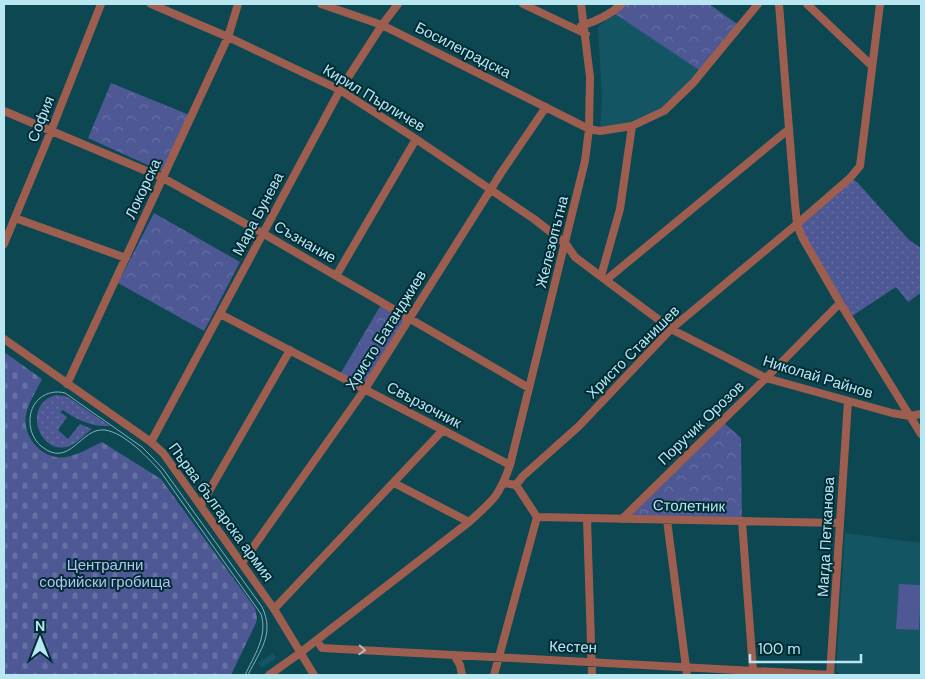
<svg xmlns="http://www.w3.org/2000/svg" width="925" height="679" font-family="'DM Sans',sans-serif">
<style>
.built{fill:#135562}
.grass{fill:url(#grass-dots)}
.cemetery{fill:url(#cemetery-stones)}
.park{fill:url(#park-crowns)}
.pitch{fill:#4d5894}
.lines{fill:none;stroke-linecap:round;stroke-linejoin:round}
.minor{stroke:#9e5e4f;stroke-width:8}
.tram{stroke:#7fb1bc;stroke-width:1}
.oneway{stroke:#b0bdc0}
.labels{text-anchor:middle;stroke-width:4;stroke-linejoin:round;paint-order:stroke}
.street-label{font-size:15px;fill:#b8e6f1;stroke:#002c35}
.park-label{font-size:15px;fill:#b6c1ef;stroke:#002c35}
</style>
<defs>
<pattern id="grass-dots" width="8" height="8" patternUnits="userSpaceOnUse" patternTransform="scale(1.25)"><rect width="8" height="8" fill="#4d5894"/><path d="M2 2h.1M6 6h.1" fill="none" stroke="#6570a3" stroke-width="1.8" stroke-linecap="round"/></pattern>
<pattern id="cemetery-stones" width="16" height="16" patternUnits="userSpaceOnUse" patternTransform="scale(1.25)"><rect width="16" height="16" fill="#4d5894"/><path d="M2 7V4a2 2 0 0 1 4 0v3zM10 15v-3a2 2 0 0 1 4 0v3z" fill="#6570a3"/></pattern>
<pattern id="park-crowns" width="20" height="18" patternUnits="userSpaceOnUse" patternTransform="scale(1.25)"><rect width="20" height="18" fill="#4d5894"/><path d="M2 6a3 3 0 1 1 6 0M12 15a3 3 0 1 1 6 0" fill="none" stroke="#6570a3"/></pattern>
</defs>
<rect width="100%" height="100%" fill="#0c4752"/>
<!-- built -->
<path class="built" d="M 615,14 L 702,72 L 664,111 L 632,126 L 600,131 L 602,99 L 598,27 Z
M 845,533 L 921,543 L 921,675 L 841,675 L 836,671 Z
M 273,653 L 276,658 L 262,668 L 258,663 Z"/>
<!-- grass -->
<path class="grass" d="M 850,178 L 857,182 L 909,240 L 921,248 L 921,293 L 908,302 L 896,287 L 849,318 L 797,224 Z
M 56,395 L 65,396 L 71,399 L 110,426 C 92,427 77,420 63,410 L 60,412 L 67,417 L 58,430 L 68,439 L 80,424 L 92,429 C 85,434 78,443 70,446 C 39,457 21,404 56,395 Z"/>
<!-- cemetery -->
<path class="cemetery" d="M 4,352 L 42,379 C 37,390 28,403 26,415 C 22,437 43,461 66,457 C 78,455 91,447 102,442 L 161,479 L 255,608 L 257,618 L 256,623 L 231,675 L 4,675 Z"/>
<!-- park -->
<path class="park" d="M 622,4 L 709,4 L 740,26 L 702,72 L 615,14 Z
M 111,83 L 192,116 L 163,172 L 88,138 Z
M 154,213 L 240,262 L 204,331 L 118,283 Z
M 382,303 L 410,319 L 365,389 L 339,376 Z
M 722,421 L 741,438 L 742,521 L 622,519 Z"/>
<!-- pitch -->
<path class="pitch" d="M 364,342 L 381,352 L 364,380 L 347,370 Z
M 899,584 L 921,585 L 919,630 L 896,629 Z"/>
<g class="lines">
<!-- minor -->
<path class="minor" d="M 151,4 L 228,37 L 340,90 L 416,139 L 534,219 L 566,244 L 575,257 L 671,329 L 766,378 L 892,413 L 910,416 L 921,414
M 321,4 L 382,25 L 589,129 L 600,131 L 632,126 L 664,111 L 693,83 L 758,4
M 523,4 L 586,34
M 779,4 L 795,204 L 797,224 L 802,237 L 840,303 L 921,434
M 807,4 L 872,66
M 581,26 C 597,21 610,15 622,4
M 4,111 L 163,178 L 264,234 L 529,388
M 15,218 L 126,258
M 4,244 L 51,131 L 101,4
M 336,276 L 416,139
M 601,276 L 620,209 L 632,126
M 606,280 L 789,129
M 220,314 L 510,465
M 4,339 L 151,442 L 163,453 L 274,609 L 314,675
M 67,384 L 228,37 L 238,4
M 151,442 L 340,90 L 382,25 L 398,4
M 394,483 L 469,522
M 504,483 L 516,485 L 523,476 L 579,426 L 671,329 L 797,224 L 850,178 L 860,166 L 880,4
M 201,505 L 290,350
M 537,517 L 840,523
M 587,518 L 592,675
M 622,519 L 766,378 L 840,303
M 667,520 L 687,675
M 742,521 L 753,670
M 242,563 L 365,389 L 501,173 L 546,107
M 274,609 L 443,430
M 317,641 L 322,648 L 831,675
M 454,655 L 460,665 L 462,675
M 269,675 L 300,653 L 469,522 C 493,500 499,497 510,465 L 585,161 L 589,129 L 590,77 L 581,4
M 494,675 L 537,517 L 516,485
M 830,675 L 848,401"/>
<!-- tram -->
<path class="tram" d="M 245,675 C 254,656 268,636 261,614 L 160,471 C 147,457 125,433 105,430 C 80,427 70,470 41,446 C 34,440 30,431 30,422 C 29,402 46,388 65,393 L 142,447 L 152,457 L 163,469 L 262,607 C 275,634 260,650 248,675"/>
</g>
<!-- one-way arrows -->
<defs><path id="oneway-chevron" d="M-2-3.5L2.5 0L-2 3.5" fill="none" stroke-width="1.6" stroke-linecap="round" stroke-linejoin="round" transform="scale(1.25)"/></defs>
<use class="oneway" href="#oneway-chevron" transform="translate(362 650) rotate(3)"/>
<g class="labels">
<!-- street labels -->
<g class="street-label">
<text transform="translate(463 50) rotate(27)" y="5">Босилеградска</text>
<text transform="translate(374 98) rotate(31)" y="5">Кирил Пърличев</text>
<text transform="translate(41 119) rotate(-68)" y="5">София</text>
<text transform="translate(143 189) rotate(-65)" y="5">Локорска</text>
<text transform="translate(258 214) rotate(-62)" y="5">Мара Бунева</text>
<text transform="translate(305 242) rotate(30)" y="5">Съзнание</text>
<text transform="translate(552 242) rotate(-76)" y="5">Железопътна</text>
<text transform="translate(386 330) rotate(-58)" y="5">Христо Батанджиев</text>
<text transform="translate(633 352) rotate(-45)" y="5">Христо Станишев</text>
<text transform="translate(818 377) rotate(17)" y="5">Николай Райнов</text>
<text transform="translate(424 405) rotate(28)" y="5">Свързочник</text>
<text transform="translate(701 423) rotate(-44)" y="5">Поручик Орозов</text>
<text transform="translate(689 506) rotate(1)" y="5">Столетник</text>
<text transform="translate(221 512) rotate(54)" y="5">Първа българска армия</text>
<text transform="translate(826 537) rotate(-87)" y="5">Магда Петканова</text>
<text transform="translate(573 647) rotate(2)" y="5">Кестен</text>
</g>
<!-- park labels -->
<g class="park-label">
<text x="105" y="570">Централни<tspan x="105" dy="17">софийски гробища</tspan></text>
</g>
</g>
<!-- border -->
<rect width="925" height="679" fill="none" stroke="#b8e6f1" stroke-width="10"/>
<!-- north arrow -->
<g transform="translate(40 639)" stroke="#002c35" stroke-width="4" paint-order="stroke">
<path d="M0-4L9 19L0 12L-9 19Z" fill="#b8e6f1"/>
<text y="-8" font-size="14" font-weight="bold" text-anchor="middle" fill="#b8e6f1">N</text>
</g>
<!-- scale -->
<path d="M750 654v8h111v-8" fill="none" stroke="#b8e6f1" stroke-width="2.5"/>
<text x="758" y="654" font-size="15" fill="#b8e6f1" stroke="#002c35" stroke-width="4" paint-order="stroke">100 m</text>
</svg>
